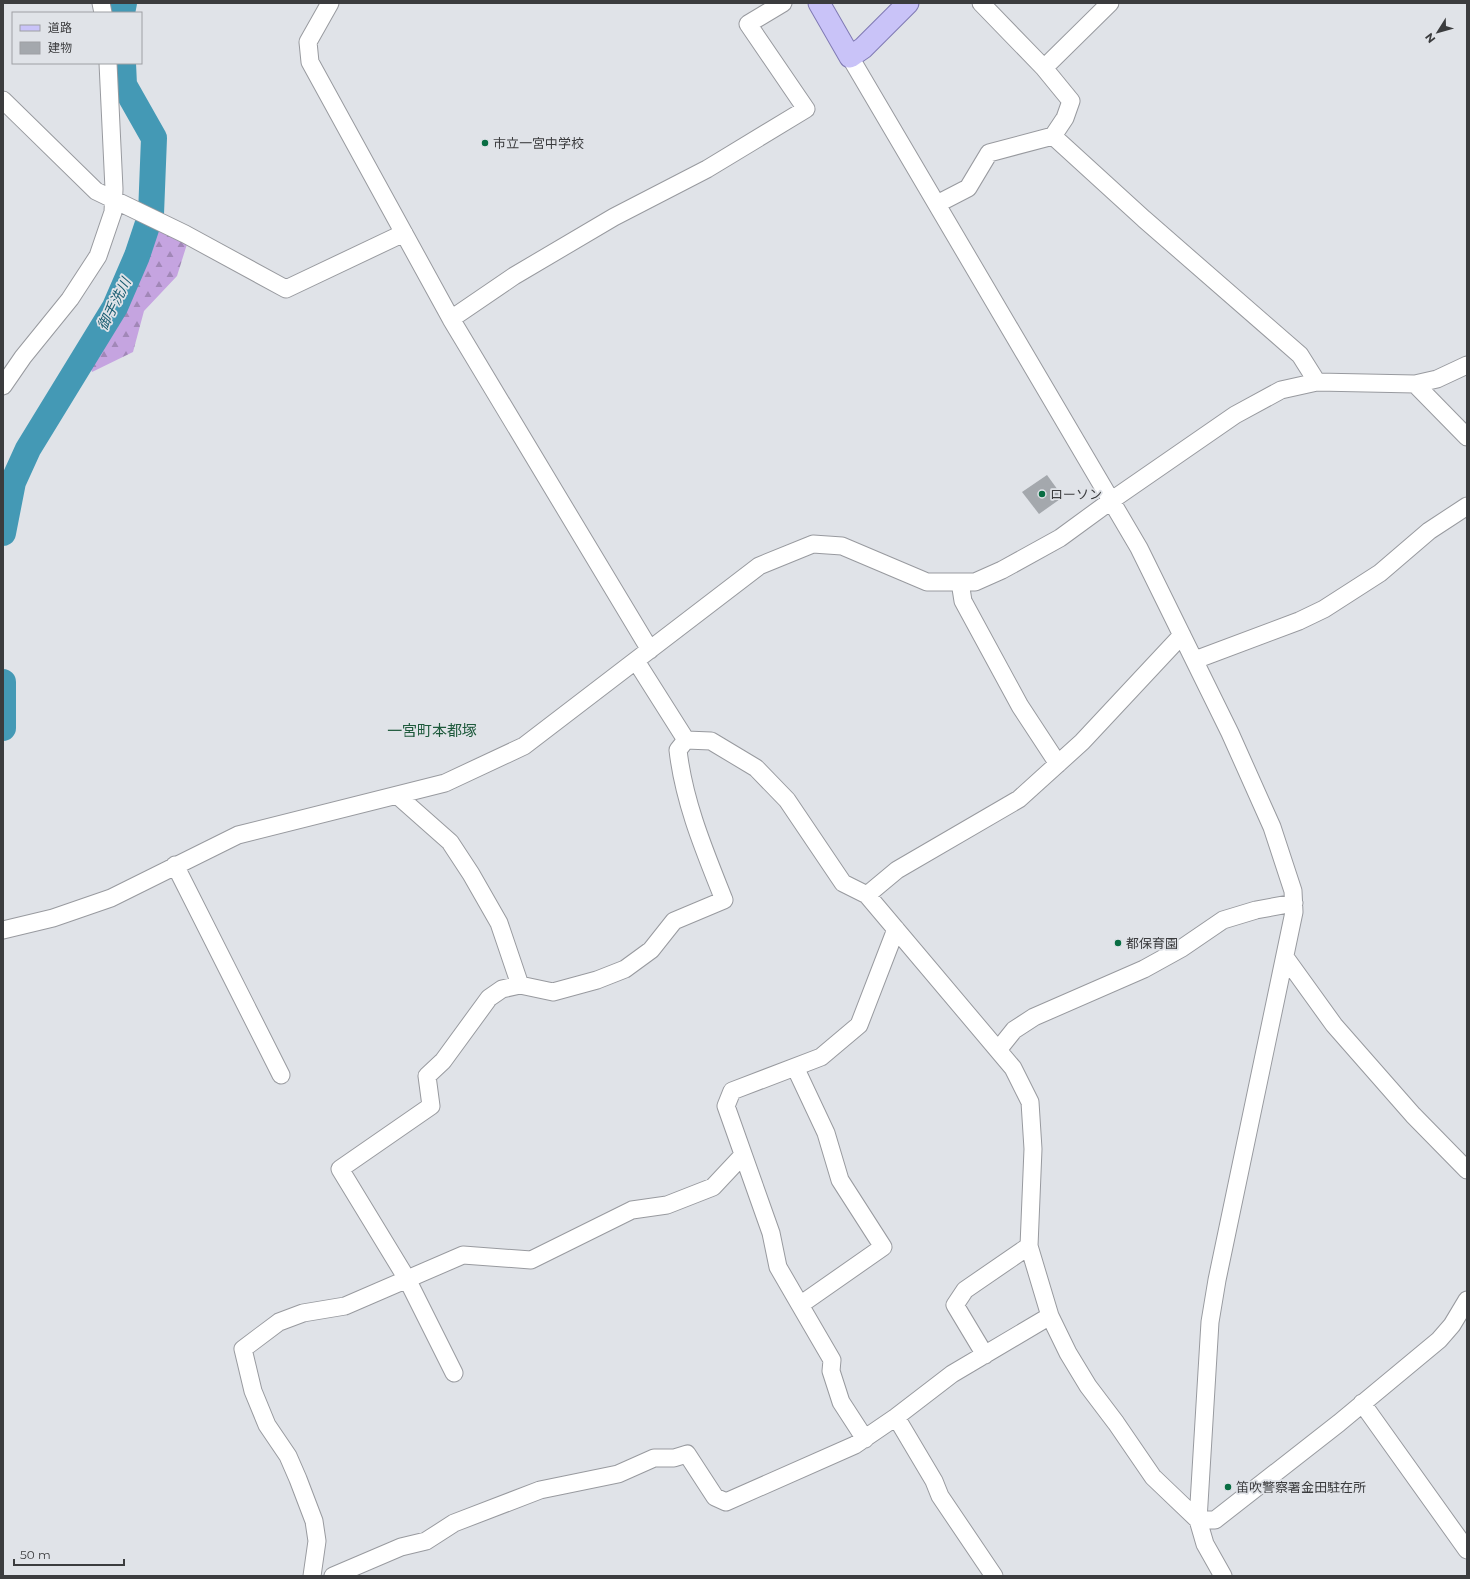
<svg xmlns="http://www.w3.org/2000/svg" width="1470" height="1579" font-family="Montserrat,'Noto Sans JP',sans-serif">
<style>
.forest{fill:url(#forest-firs)}
.lines{fill:none;stroke-linecap:round;stroke-linejoin:round}
.river{stroke:#4499b5;stroke-width:26}
.building{fill:#a4a8ad}
.minor-casing{stroke:#989a9f;stroke-width:19}
.major-casing{stroke:#807ab4;stroke-width:23}
.minor{stroke:#fff;stroke-width:17}
.major{stroke:#c9c3f8;stroke-width:21}
.poi-dot{fill:#096d43;stroke:#e0e3e8;stroke-width:1.5}
.labels{text-anchor:middle;stroke-width:3.5;stroke-linejoin:round;paint-order:stroke}
.poi-label{font-size:13px;fill:#3b3c3e;stroke:#e0e3e8;text-anchor:start}
.water-label{font-size:14px;font-style:italic;fill:#185c70;stroke:#e0e3e8}
.quarter-label{font-size:15px;fill:#1d593b;stroke:#e0e3e8}
</style>
<defs>
<pattern id="forest-firs" width="22" height="20" patternUnits="userSpaceOnUse"><rect width="22" height="20" fill="#c5a4e0"/><path d="M5 1l3.5 6h-7zM16 11l3.5 6h-7z" fill="#a187b7"/></pattern>
</defs>
<rect width="100%" height="100%" fill="#e0e3e8"/>
<!-- forest -->
<path class="forest" d="M 159,231 L 187,244 L 177,276 L 144,311 L 133,352 L 92,372 L 89,363 L 118,316 L 150,242 Z"/>
<g class="lines">
<!-- river -->
<path class="river" d="M 122,13 L 124,3
M 3,533 L 13,482 L 28,449 L 115,307 L 137,256 L 151,214 L 154,138 L 124,85 L 123,63
M 3,682 L 3,728"/>
</g>
<!-- building -->
<path class="building" d="M 1047,475 L 1063,497 L 1039,514 L 1022,492 Z"/>
<g class="lines">
<!-- minor casing -->
<g class="minor-casing">
<path id="minor" d="M 101,3 L 103,13
M 330,3 L 308,42 L 310,62 L 451,319 L 650,650
M 850,57 L 1139,548 L 1230,733 L 1272,827 L 1293,891 L 1294,912 L 1217,1280 L 1210,1322 L 1198,1520 L 1205,1544 L 1223,1576
M 1044,68 L 1110,3
M 3,100 L 96,191 L 185,234 L 286,289 L 404,233
M 1053,136 L 1144,219 L 1300,355 L 1317,382
M 937,204 L 968,188 L 989,153 L 1053,136 L 1065,118 L 1071,101 L 1044,68 L 981,3
M 451,319 L 514,276 L 614,217 L 707,169 L 806,109 L 748,24 L 783,3
M 1415,384 L 1467,437
M 3,386 L 23,357 L 70,299 L 98,256 L 113,212 L 114,189 L 108,63
M 960,582 L 963,601 L 1020,706 L 1058,764
M 1195,660 L 1299,621 L 1324,609 L 1380,573 L 1429,531 L 1467,506
M 636,661 L 686,740
M 686,740 L 711,741 L 756,768 L 787,800 L 843,883 L 867,895 L 1013,1068 L 1030,1102 L 1033,1149 L 1029,1246 L 1050,1316 L 1068,1353 L 1088,1386 L 1116,1423 L 1153,1477 L 1198,1520 L 1215,1520 L 1339,1423 L 1439,1340 L 1452,1325 L 1467,1300
M 398,796 L 450,842 L 471,874 L 499,923 L 520,985
M 175,865 L 281,1075
M 867,895 L 897,870 L 1019,799 L 1082,742 L 1182,635
M 3,930 L 53,918 L 111,898 L 238,835 L 445,783 L 524,746 L 759,566 L 813,544 L 842,546 L 927,582 L 975,582 L 1002,570 L 1060,538 L 1112,500 L 1235,415 L 1281,390 L 1317,382 L 1415,384 L 1437,379 L 1467,365
M 1285,957 L 1334,1025 L 1413,1115 L 1467,1170
M 998,1050 L 1014,1030 L 1034,1017 L 1144,969 L 1182,948 L 1223,920 L 1256,910 L 1294,903
M 795,1067 L 826,1133 L 840,1180 L 883,1247 L 800,1305 L 778,1267 L 771,1233 L 726,1106 L 732,1091 L 821,1057 L 859,1025 L 896,929
M 800,1305 L 832,1360 L 831,1371 L 841,1402 L 865,1439
M 985,1355 L 955,1305 L 965,1290 L 1029,1246
M 454,1373 L 407,1279 L 340,1169 L 431,1106 L 427,1076 L 443,1061 L 489,998 L 502,989 L 520,985 L 553,992 L 597,980 L 625,969 L 651,950 L 674,921 L 724,900 C 705,852 684,803 678,750 L 686,740
M 1362,1403 L 1467,1550
M 896,1417 L 934,1481 L 940,1496 L 994,1576
M 312,1576 L 317,1541 L 314,1521 L 298,1479 L 288,1456 L 267,1425 L 253,1391 L 243,1349 L 279,1322 L 303,1313 L 345,1306 L 463,1255 L 531,1260 L 632,1210 L 667,1205 L 713,1187 L 743,1155
M 333,1576 L 401,1547 L 426,1541 L 454,1523 L 540,1490 L 618,1474 L 654,1458 L 674,1458 L 687,1454 L 715,1497 L 726,1502 L 855,1445 L 896,1417 L 952,1374 L 1050,1316"/>
</g>
<!-- major casing -->
<g class="major-casing">
<path id="major" d="M 819,3 L 850,57 L 863,48 L 908,3"/>
</g>
<!-- minor -->
<use href="#minor" class="minor"/>
<!-- major -->
<use href="#major" class="major"/>
</g>
<!-- markers -->
<g class="poi-dot">
<circle cx="485" cy="143" r="4"/>
<circle cx="1042" cy="494" r="4"/>
<circle cx="1118" cy="943" r="4"/>
<circle cx="1228" cy="1487" r="4"/>
</g>
<g class="labels">
<!-- poi labels -->
<g class="poi-label">
<text x="493" y="148">市立一宮中学校</text>
<text x="1050" y="499">ローソン</text>
<text x="1126" y="948">都保育園</text>
<text x="1236" y="1492">笛吹警察署金田駐在所</text>
</g>
<!-- water labels -->
<g class="water-label">
<text transform="translate(114 304) rotate(-63)" y="5">御手洗川</text>
</g>
<!-- quarter labels -->
<g class="quarter-label">
<text x="432" y="736">一宮町本都塚</text>
</g>
</g>
<!-- border -->
<rect width="1470" height="1579" fill="none" stroke="#3b3c3e" stroke-width="8"/>
<!-- legend -->
<rect x="12" y="12" width="130" height="52" fill="#e0e3e8" stroke="#9ea0a4"/>
<rect x="20" y="25" width="20" height="6" fill="#c9c3f8" stroke="#9ea0a4"/>
<text x="48" y="32" font-size="12" fill="#3b3c3e">道路</text>
<rect x="20" y="42" width="20" height="12" fill="#a4a8ad" stroke="#9ea0a4"/>
<text x="48" y="52" font-size="12" fill="#3b3c3e">建物</text>
<!-- north arrow -->
<g transform="translate(1438 32) rotate(233)" stroke="#e0e3e8" stroke-width="3" paint-order="stroke">
<path d="M0-3L7 15L0 10L-7 15Z" fill="#3b3c3e"/>
<text y="-6" font-size="11" font-weight="bold" text-anchor="middle" fill="#3b3c3e">N</text>
</g>
<!-- scale -->
<path d="M14 1559v6h110v-6" fill="none" stroke="#3b3c3e" stroke-width="2"/>
<text x="20" y="1559" font-size="12" fill="#3b3c3e" stroke="#e0e3e8" stroke-width="3" paint-order="stroke">50 m</text>
</svg>
